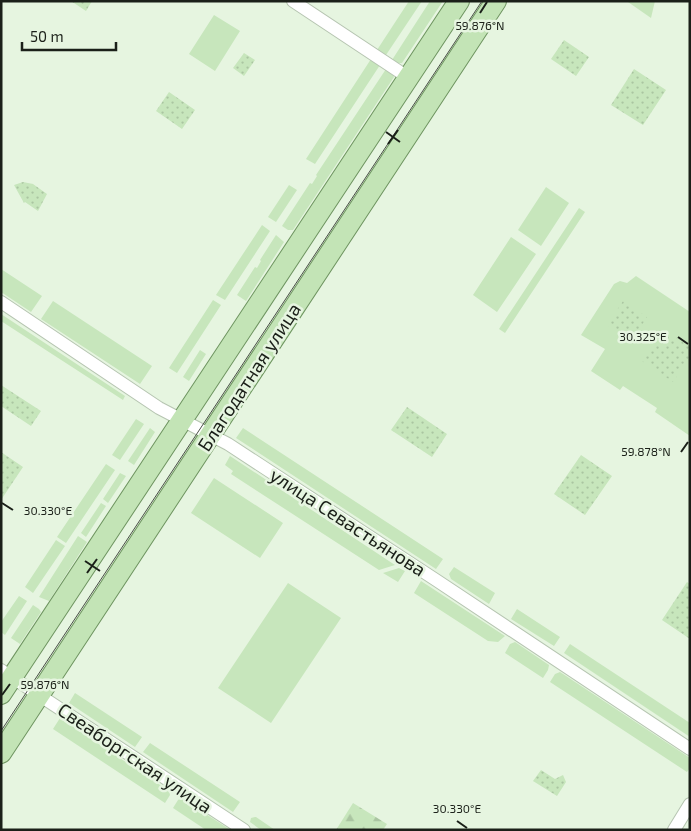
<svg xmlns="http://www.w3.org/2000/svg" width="691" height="831" font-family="'Exo 2',sans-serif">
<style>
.grass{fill:#c7e6bc}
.forest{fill:url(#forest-firs)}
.park{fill:url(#park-dots)}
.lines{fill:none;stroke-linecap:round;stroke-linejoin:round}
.street-casing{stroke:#b6c5b1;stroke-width:14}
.primary-casing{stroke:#6e9460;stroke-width:22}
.street{stroke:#fff;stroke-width:12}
.primary{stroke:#c3e4b6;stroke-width:20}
.tram{stroke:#495046;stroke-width:1}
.ticks{fill:none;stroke:#1b2019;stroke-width:2}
.labels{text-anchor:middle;stroke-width:5;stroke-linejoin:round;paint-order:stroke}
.street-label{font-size:19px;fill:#1b2019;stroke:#e6f5e0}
.ticks-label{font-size:12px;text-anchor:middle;fill:#1b2019;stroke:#e6f5e0;stroke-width:5;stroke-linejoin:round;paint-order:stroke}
</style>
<defs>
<pattern id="forest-firs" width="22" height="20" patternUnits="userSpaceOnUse" patternTransform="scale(1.25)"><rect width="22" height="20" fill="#c7e6bc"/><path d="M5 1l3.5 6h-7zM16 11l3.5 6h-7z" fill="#aac5a1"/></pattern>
<pattern id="park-dots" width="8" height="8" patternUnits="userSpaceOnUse" patternTransform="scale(1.25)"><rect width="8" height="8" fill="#c7e6bc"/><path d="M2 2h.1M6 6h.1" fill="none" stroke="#aac5a1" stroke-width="1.8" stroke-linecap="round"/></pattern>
</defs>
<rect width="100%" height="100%" fill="#e6f5e0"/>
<!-- grass -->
<path class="grass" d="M 409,1 L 422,1 L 386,55 L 377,50 Z
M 430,1 L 443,1 L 402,63 L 398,63 L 392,60 Z
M 630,1 L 655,1 L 651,18 L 628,2 Z
M 214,15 L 240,31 L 215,71 L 189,54 Z
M 371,59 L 380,65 L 315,164 L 306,159 Z
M 386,69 L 392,73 L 394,77 L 293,230 L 288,230 L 282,226 L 310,183 L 312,184 L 317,176 L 316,175 Z
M 289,185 L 297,190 L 276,222 L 268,217 Z
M 546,187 L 569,203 L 541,246 L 518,230 Z
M 579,208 L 585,212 L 505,333 L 499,329 Z
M 262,225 L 270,231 L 225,300 L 216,295 Z
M 276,235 L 284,242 L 246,301 L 237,295 L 255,267 L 257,268 L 261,261 L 260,260 Z
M 511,237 L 536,254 L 497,312 L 473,295 Z
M 1,269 L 42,296 L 31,312 L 1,292 Z
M 636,276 L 690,312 L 690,436 L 655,412 L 657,408 L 623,386 L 620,390 L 591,371 L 605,349 L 581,335 L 614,284 L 620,281 L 627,283 Z
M 213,300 L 221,305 L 177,373 L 169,368 Z
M 53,301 L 152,366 L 140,384 L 41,319 Z
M 1,314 L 125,396 L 123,400 L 1,321 Z
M 200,350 L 206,354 L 189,381 L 183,377 Z
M 136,419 L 144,424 L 120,460 L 112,455 Z
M 150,428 L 155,432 L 134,465 L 128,461 Z
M 243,428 L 443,559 L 436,569 L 236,438 Z
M 230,456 L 395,565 L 379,570 L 231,474 L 233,471 L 225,465 Z
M 106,464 L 115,470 L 66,543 L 57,537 Z
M 120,473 L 126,476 L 108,503 L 103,499 Z
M 214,478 L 283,523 L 260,558 L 191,513 Z
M 101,503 L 106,506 L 86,537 L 81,533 Z
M 78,536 L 87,542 L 49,601 L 39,597 Z
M 56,540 L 65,546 L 33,593 L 25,587 Z
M 454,567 L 495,593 L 489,604 L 451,579 L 449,574 Z
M 399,568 L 405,571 L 398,582 L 383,573 Z
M 421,581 L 505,636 L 498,642 L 488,641 L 414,593 Z
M 288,583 L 341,618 L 271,723 L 218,688 Z
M 19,596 L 27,601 L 5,635 L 1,632 L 1,622 Z
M 33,605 L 39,609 L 41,612 L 20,644 L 11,638 Z
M 517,609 L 560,637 L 554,646 L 511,619 Z
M 515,642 L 549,665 L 548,670 L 543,678 L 505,653 L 510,644 Z
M 570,644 L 690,723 L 690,737 L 564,653 Z
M 560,672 L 690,758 L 690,768 L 687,772 L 550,682 L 555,674 Z
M 75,693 L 142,737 L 135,747 L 69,703 Z
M 60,718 L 169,791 L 170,795 L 165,803 L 53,729 Z
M 150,743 L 240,802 L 233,812 L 143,752 Z
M 181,798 L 229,829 L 229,830 L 206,830 L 173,808 L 178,800 Z
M 255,817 L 256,817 L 275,830 L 261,830 L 250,822 L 251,818 Z"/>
<!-- forest -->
<path class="forest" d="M 353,803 L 387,824 L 383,830 L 336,830 Z"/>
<!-- park -->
<path class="park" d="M 71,1 L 92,1 L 86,11 Z
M 564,40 L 589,57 L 576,76 L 551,59 Z
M 244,53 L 255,60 L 244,76 L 233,68 Z
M 634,69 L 666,90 L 643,125 L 611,105 Z
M 169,92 L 195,110 L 182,129 L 156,111 Z
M 23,182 L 33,184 L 47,194 L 38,211 L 25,202 L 24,203 L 14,185 Z
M 623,301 L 647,317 L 631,342 L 607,325 Z
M 663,329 L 690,347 L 690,357 L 673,382 L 642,361 Z
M 1,385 L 41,411 L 31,426 L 1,406 Z
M 407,407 L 447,434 L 432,457 L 391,430 Z
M 1,452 L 23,467 L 1,500 Z
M 581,455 L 612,476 L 585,515 L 554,494 Z
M 687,582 L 690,584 L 690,639 L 662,620 Z
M 541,770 L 555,779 L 563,775 L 566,782 L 557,796 L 533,781 Z"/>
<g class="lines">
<!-- street casing -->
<g class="street-casing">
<path id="street" d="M 293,1 L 409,78
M 1,302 L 159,408 L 228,444 L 436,580 L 690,749
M 1,670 L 244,830
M 674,830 L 690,804"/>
</g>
<!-- primary casing -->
<g class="primary-casing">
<path id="primary" d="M 1,694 L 459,1
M 1,753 L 496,1"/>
</g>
<!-- street -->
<use href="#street" class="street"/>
<!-- primary -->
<use href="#primary" class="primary"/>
<!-- tram -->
<path class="tram" d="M 1,731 L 482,1"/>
</g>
<!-- ticks -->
<path class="ticks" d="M 480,13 L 487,2M 386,132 L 400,142M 388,144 L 398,130M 678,337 L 688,344M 681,452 L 688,442M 2,503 L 13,510M 85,561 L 100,571M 87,573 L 97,559M 2,695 L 10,684M 457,821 L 467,828"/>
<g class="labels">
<!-- street labels -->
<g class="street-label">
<text transform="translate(249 377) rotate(-57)" y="7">Благодатная улица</text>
<text transform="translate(348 522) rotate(33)" y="7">улица Севастьянова</text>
<text transform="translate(135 758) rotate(34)" y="7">Свеаборгская улица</text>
</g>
</g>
<g class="ticks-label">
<text x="480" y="30">59.876°N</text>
<text x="643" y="341">30.325°E</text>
<text x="646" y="456">59.878°N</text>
<text x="48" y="515">30.330°E</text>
<text x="45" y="689">59.876°N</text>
<text x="457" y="813">30.330°E</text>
</g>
<!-- border -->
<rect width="691" height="831" fill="none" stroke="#1b2019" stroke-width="5"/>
<!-- scale -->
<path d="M22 42v8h94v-8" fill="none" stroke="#1b2019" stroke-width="2.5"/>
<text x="30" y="42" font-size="15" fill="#1b2019" stroke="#e6f5e0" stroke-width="4" paint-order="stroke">50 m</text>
</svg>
